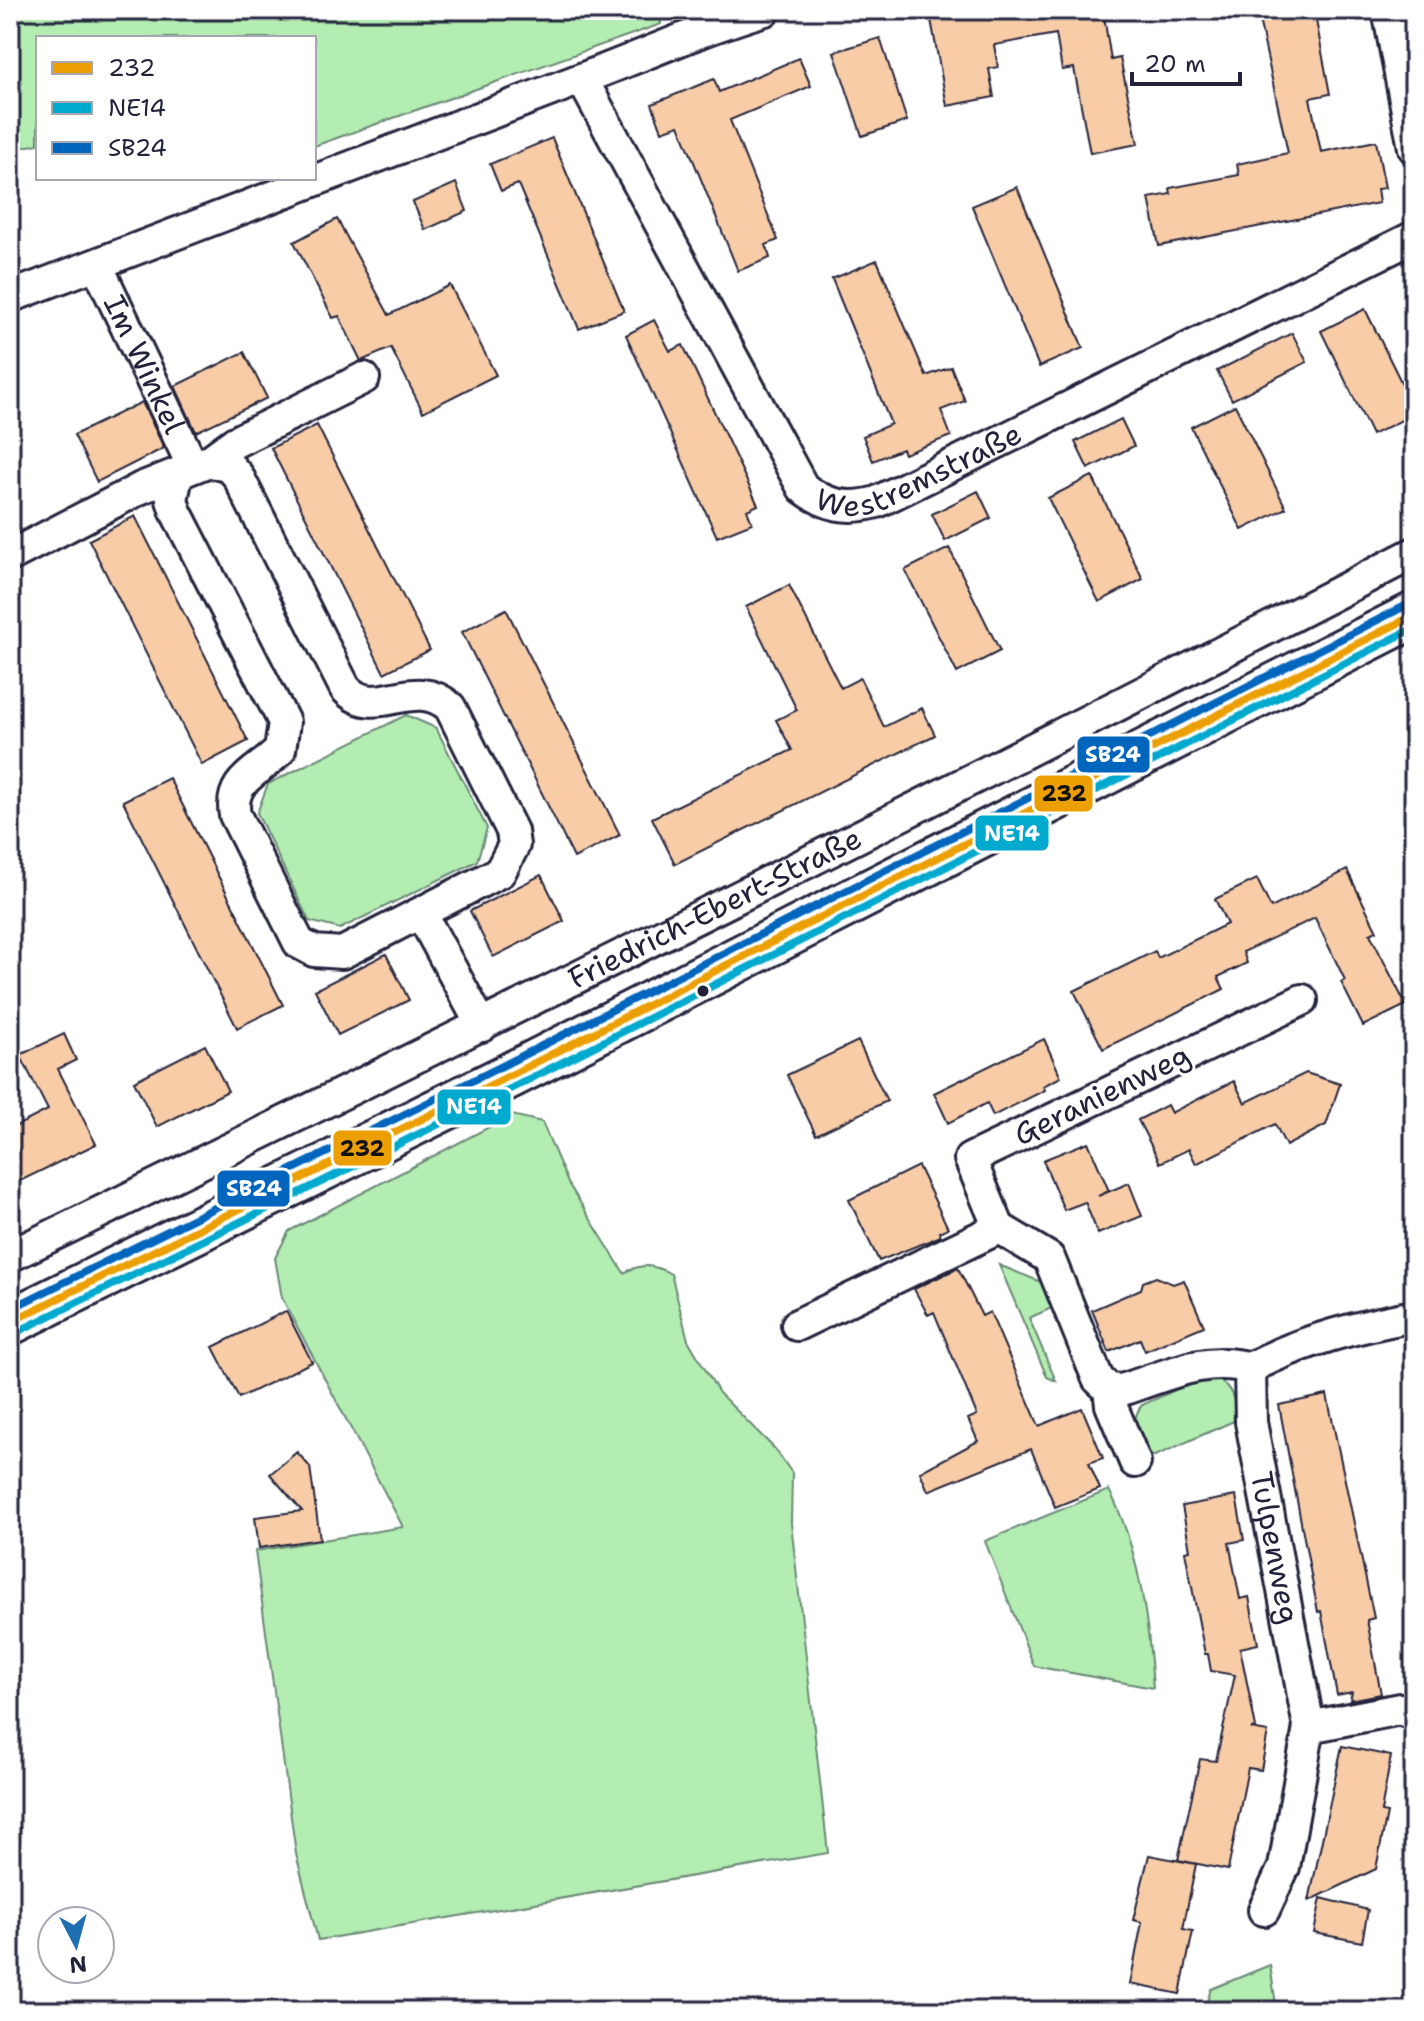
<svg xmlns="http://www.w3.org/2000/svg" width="1424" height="2021" font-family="'Shantell Sans',sans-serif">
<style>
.green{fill:#b3edb1;stroke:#6a8876;stroke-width:2}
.building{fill:#f8cca7;stroke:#22223b;stroke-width:2}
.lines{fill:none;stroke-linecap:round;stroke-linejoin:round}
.minor-casing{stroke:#22223b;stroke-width:36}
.primary-casing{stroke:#22223b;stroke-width:50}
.minor{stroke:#fff;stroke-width:30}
.primary{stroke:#fff;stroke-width:44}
.bus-1-casing{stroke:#fff;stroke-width:14}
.bus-2-casing{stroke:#fff;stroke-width:14}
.bus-3-casing{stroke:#fff;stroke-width:14}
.bus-1{stroke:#ec9f03;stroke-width:8}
.bus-2{stroke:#00a9ce;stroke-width:8}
.bus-3{stroke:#0065bd;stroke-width:8}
.bus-dot{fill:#22223b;stroke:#fff;stroke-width:3}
.labels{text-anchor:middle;stroke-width:6;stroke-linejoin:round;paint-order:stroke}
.street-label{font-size:30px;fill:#22223b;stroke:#fff}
.line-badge{stroke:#fff;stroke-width:3}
.badge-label{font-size:22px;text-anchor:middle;font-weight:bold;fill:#fff}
.pale-badge-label{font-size:22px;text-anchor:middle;font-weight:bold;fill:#111}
</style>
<rect width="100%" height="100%" fill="#fff"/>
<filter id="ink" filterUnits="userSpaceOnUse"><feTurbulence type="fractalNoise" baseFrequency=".0125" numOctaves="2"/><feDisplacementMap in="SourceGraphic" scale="16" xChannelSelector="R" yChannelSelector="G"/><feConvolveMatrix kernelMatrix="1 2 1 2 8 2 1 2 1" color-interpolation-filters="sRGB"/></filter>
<g filter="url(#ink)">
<!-- green -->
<path class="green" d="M 10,10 L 660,10 L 661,24 L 314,146 L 314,38 L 38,38 L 38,144 L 10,150 Z
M 406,715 L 436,728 L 487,828 L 477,861 L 340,929 L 309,921 L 257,813 L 268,784 Z
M 512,1115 L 542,1122 L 568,1183 L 624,1273 C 641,1263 653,1264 671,1274 L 688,1340 L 719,1393 L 775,1449 L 792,1473 L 791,1523 L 828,1853 L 318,1940 L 296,1854 L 255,1551 L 403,1527 L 282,1298 L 275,1258 L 289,1231 Z
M 999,1265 L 1046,1284 L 1056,1306 L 1029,1318 L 1056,1381 L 1047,1377 Z
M 1206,1376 C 1230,1380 1236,1397 1236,1420 L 1155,1456 L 1148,1455 C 1140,1438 1128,1421 1142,1405 Z
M 1109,1490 C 1139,1547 1149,1623 1153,1688 L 1034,1666 L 985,1541 Z
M 1270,1965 L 1277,2011 L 1204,2011 L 1211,1989 Z"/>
<!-- building -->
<path class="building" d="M 954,10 L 1103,10 L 1111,60 L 1120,58 L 1138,144 L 1090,153 L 1074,68 L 1062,70 L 1056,34 L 994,45 L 998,67 L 989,69 L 994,97 L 947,106 L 930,14 Z
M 1257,10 L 1314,10 L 1330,94 L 1310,98 L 1321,152 L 1376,141 L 1385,188 L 1377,189 L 1379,203 L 1159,246 L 1149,198 L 1171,194 L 1170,188 L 1239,175 L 1237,164 L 1288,153 Z
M 880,38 L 907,121 L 862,136 L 834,52 Z
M 799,58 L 811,86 L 730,120 L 778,240 L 766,245 L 770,258 L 738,271 L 679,125 L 662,131 L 652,104 L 714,79 L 719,92 Z
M 552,138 L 624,311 L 579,329 L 518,184 L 501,191 L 490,164 Z
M 456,183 L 467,211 L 425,230 L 413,202 Z
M 1017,187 L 1083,348 L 1039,367 L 972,206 Z
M 337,219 L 389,315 L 450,285 L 496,375 L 423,412 L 391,348 L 361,361 L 339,316 L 333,318 L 294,242 Z
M 877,260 L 926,376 L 951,367 L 965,401 L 941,410 L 951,436 L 904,454 L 902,449 L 873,461 L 863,436 L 891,424 L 832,279 Z
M 1365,309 L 1414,408 L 1414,414 L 1372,435 L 1321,331 Z
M 654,320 L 670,351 L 683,345 L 758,505 L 747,510 L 752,523 L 717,537 L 626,335 Z
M 1292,333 L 1307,362 L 1232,400 L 1217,371 Z
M 244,352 L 267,398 L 196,432 L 175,386 Z
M 142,402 L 164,448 L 97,482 L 74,435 Z
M 1235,405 L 1286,508 L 1242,530 L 1191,427 Z
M 1121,419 L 1134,446 L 1088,469 L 1075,442 Z
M 317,425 L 430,650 L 384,673 L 271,448 Z
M 1092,476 L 1143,579 L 1099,602 L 1048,498 Z
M 978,491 L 991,518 L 945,541 L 932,514 Z
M 135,516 L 248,741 L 202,765 L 89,540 Z
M 949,548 L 1000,651 L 957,673 L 905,570 Z
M 789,585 L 841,688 L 860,678 L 884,727 L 922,708 L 935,735 L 675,864 L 652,818 L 792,750 L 776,720 L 797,710 L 746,607 Z
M 506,609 L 620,835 L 574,858 L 462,632 Z
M 169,778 L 283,1005 L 237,1028 L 123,801 Z
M 1347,870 L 1377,931 L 1370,934 L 1406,1005 L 1363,1026 L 1341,982 L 1345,980 L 1315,918 L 1243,952 L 1247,963 L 1218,977 L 1224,989 L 1103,1049 L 1074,991 L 1155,951 L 1158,958 L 1227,924 L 1215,899 L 1257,879 L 1271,908 Z
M 541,875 L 564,921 L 493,957 L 470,911 Z
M 386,954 L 409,1000 L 338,1035 L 315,990 Z
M 64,1034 L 76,1060 L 58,1069 L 96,1144 L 18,1182 L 10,1165 L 10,1129 L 48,1110 L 20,1055 Z
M 1044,1039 L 1061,1077 L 1043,1086 L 1045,1090 L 993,1116 L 987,1103 L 948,1123 L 934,1093 Z
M 858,1041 L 887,1101 L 816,1135 L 787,1075 Z
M 205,1045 L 228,1091 L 157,1127 L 134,1081 Z
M 1306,1073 L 1340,1084 L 1326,1125 L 1286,1146 L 1275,1124 L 1196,1164 L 1189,1149 L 1160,1163 L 1138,1120 L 1167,1105 L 1171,1113 L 1234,1081 L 1245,1103 Z
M 1088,1142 L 1109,1191 L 1098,1196 L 1129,1183 L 1142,1216 L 1098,1234 L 1085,1202 L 1064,1210 L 1043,1160 Z
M 918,1166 L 948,1228 L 939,1232 L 941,1236 L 879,1261 L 849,1200 Z
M 958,1268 L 982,1316 L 990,1312 L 1039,1426 L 1082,1408 L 1103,1458 L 1089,1463 L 1100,1489 L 1055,1507 L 1031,1449 L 928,1491 L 920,1472 L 978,1441 L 968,1419 L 977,1415 L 934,1312 L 928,1315 L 914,1289 Z
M 1156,1277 L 1173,1284 L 1184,1280 L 1204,1326 L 1145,1351 L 1140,1339 L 1109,1352 L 1092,1310 L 1141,1289 L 1143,1282 Z
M 286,1311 L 312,1362 L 239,1398 L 213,1347 Z
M 1327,1395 L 1374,1618 L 1367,1620 L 1381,1694 L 1350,1700 L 1352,1692 L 1337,1695 L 1321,1611 L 1318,1612 L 1279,1405 Z
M 297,1452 L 310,1467 L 320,1539 L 259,1548 L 255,1517 L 302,1511 L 270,1474 Z
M 1236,1496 L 1244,1540 L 1229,1543 L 1240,1599 L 1249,1597 L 1258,1644 L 1240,1648 L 1256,1728 L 1251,1729 L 1268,1732 L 1261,1770 L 1248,1768 L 1228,1870 L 1178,1860 L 1200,1759 L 1216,1761 L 1235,1675 L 1211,1671 L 1208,1654 L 1205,1654 L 1185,1551 L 1190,1550 L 1182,1506 Z
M 1342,1746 L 1391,1756 L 1381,1812 L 1387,1813 L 1376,1869 L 1309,1901 Z
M 1149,1855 L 1196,1864 L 1183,1929 L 1193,1931 L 1180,1994 L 1130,1984 L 1142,1922 L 1133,1920 Z
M 1321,1898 L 1368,1910 L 1362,1942 L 1314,1933 Z"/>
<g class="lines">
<!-- minor casing -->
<g class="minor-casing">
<g id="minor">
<path d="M 1388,10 L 1414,148"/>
<path id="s1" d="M 582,79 L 803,488 C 827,506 848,510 877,502 L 1414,237"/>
<path id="s2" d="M 97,265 L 192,465"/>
<path d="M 10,297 C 200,226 388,151 578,80 C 641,57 700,29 765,10"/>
<path d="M 177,476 L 172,500 L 176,512 L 284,722 L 280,750 C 260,772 228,779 235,815 L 299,943 L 314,951 L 342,953 L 500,872 L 514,845 L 512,831 L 450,707 C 412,674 376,722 345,688 L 238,476 L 230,467 L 209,461"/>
<path d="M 10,556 L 141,488 L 209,461 L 235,442 L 364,378"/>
<path d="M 422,915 L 482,1026"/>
<path d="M 1302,1000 L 970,1159 L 999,1228 L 1049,1258 L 1098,1379 L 1109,1389 L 1122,1390 C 1165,1376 1206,1355 1250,1368 C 1302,1340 1357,1327 1414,1316"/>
<path id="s3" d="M 10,1256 C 481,1027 949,794 1414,553"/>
<path d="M 797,1325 L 999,1228"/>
<path id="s4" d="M 1250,1368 L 1251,1422 L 1309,1727 L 1284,1867 L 1264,1910"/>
<path d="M 1109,1389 L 1111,1405 L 1135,1462"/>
<path d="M 1309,1727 L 1400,1709 L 1414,1715"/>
</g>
</g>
<!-- primary casing -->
<g class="primary-casing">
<path id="primary" d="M 10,1322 L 509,1076 L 1414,615"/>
</g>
<!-- minor -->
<use href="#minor" class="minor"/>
<!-- primary -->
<use href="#primary" class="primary"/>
<!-- bus-1 casing -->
<g class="bus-1-casing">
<path id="bus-1" d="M 10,1322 L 509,1076 L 1414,615"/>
</g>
<!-- bus-2 casing -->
<g class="bus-2-casing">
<path id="bus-2" d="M 15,1333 L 514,1087 L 1414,628"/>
</g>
<!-- bus-3 casing -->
<g class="bus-3-casing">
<path id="bus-3" d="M 10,1309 L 504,1065 L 1409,604"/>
</g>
<!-- bus-1 -->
<use href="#bus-1" class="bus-1"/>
<!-- bus-2 -->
<use href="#bus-2" class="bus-2"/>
<!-- bus-3 -->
<use href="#bus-3" class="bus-3"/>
</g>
</g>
<!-- markers -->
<circle class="bus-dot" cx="703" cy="991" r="7"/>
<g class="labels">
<!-- street labels -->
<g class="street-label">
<text dy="10" stroke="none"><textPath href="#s2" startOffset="110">Im Winkel</textPath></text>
<text dy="10" stroke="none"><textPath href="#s1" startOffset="592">Westremstraße</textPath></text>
<text dy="10" stroke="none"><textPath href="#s3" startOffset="786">Friedrich-Ebert-Straße</textPath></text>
<text transform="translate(1102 1095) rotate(-26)" y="10">Geranienweg</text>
<text dy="10" stroke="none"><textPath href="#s4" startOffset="182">Tulpenweg</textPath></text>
</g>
</g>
<g class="line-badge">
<rect x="1076" y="735" width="75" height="39" rx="8" fill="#0065bd"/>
<rect x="1033" y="774" width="61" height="39" rx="8" fill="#ec9f03"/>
<rect x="974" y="814" width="76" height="38" rx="8" fill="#00a9ce"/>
<rect x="436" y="1088" width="76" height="38" rx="8" fill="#00a9ce"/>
<rect x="332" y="1129" width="61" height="38" rx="8" fill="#ec9f03"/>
<rect x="216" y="1169" width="75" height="39" rx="8" fill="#0065bd"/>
</g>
<g class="badge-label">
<text x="1113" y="762">SB24</text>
<text x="1012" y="841">NE14</text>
<text x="474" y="1114">NE14</text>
<text x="254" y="1196">SB24</text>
</g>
<g class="pale-badge-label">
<text x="1064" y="801">232</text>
<text x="362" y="1156">232</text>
</g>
<!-- margin -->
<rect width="1424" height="2021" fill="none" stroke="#fff" stroke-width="40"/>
<rect x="20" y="20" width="1384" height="1981" fill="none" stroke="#22223b" stroke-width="3" filter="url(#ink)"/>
<!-- legend -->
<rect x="36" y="36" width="280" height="144" fill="#ffffff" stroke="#a7a7b1" stroke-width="2"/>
<rect x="52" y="62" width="40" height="12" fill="#ec9f03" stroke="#a7a7b1" stroke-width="2"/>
<text x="108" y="76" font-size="24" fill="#22223b">232</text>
<rect x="52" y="102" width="40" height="12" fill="#00a9ce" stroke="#a7a7b1" stroke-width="2"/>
<text x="108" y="116" font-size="24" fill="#22223b">NE14</text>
<rect x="52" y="142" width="40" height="12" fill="#0065bd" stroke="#a7a7b1" stroke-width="2"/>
<text x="108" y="156" font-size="24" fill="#22223b">SB24</text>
<!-- north arrow -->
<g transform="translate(76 1945) rotate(174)"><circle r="38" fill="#ffffff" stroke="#a7a7b1" stroke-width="2"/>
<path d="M0-6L14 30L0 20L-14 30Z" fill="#1f6fb2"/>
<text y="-12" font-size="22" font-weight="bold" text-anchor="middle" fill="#22223b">N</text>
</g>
<!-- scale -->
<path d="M1132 72v12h108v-12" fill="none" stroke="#22223b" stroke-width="4"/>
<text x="1144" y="72" font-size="24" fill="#22223b" stroke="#ffffff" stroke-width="6" paint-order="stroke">20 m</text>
</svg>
